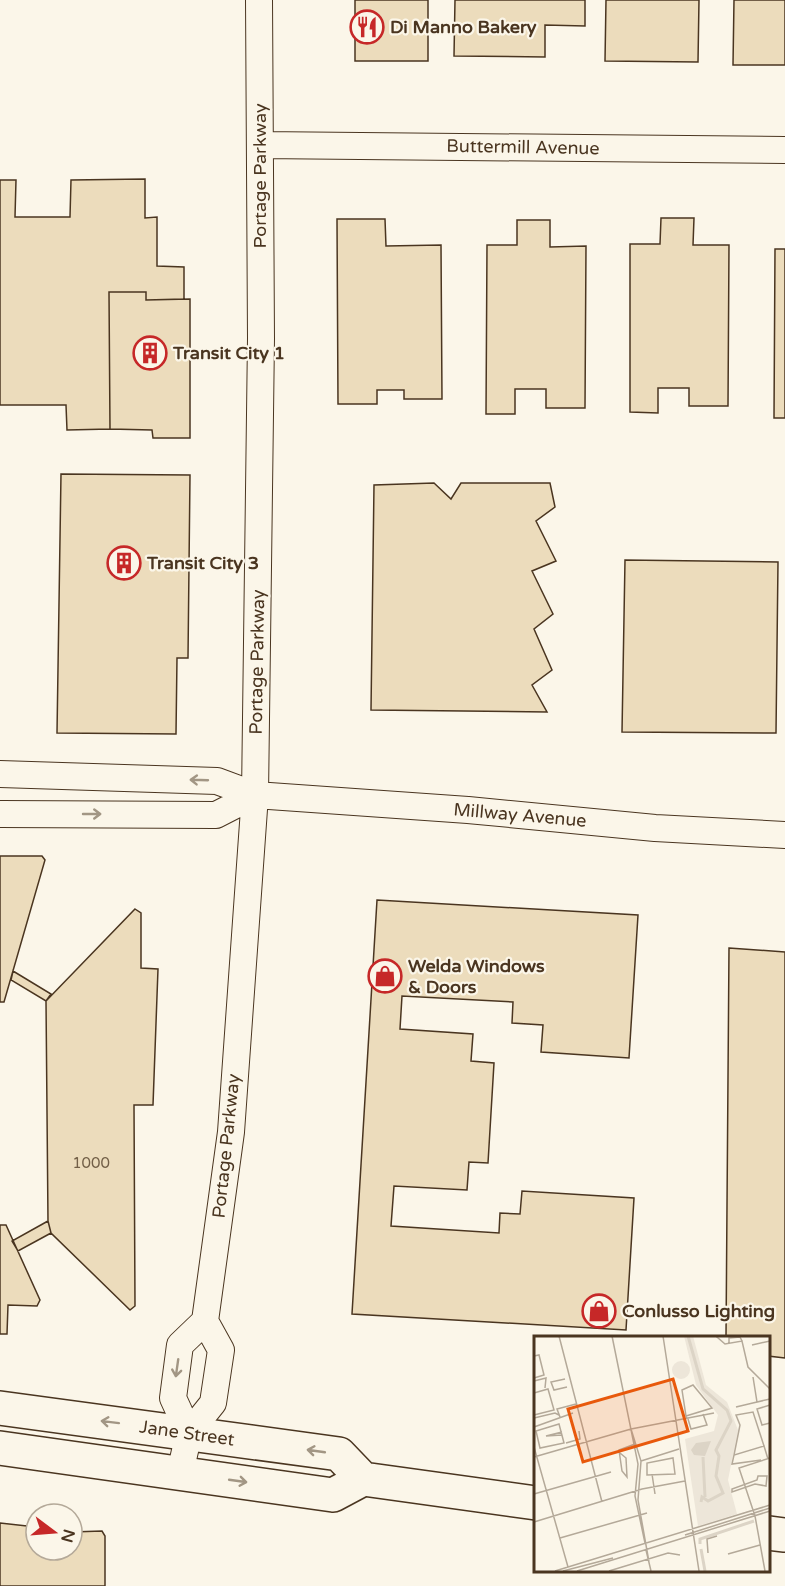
<svg xmlns="http://www.w3.org/2000/svg" width="785" height="1586" font-family="'Varela Round',sans-serif">
<style>
.building{fill:#ecdcbc;stroke:#4a3520;stroke-width:1.5}
.lines{fill:none;stroke-linecap:round;stroke-linejoin:round}
.minor-casing{stroke:#4a3520;stroke-width:28}
.major-casing{stroke:#4a3520;stroke-width:36}
.minor{stroke:#fbf6e9;stroke-width:26}
.major{stroke:#fbf6e9;stroke-width:33}
.oneway{stroke:#a29684}
.labels{text-anchor:middle;stroke-width:4.5;stroke-linejoin:round;paint-order:stroke}
.number-label{font-size:15px;fill:#725f47}
.poi-label{font-size:18px;font-weight:bold;fill:#4a3520;stroke:#fbf6e9;text-anchor:start}
.street-label{font-size:18px;fill:#4a3520;stroke:#fbf6e9}
.inset-river{fill:none;stroke:#dcd4c6;stroke-width:3}
.inset-road{fill:none;stroke:#b4a999;stroke-width:1.5}
.view{fill:#e8590c;fill-opacity:0.15;stroke:#e8590c;stroke-width:3}
.inset-edge{fill:none;stroke:#4a3520;stroke-width:3}
</style>
<rect width="100%" height="100%" fill="#fbf6e9"/>
<!-- building -->
<path class="building" d="M 355,0 L 428,0 L 428,61 L 355,61 Z
M 455,0 L 585,0 L 585,26 L 545,25 L 545,57 L 454,56 Z
M 606,0 L 699,0 L 698,62 L 605,61 Z
M 734,0 L 785,0 L 785,65 L 733,65 Z
M 145,179 L 145,218 L 157,217 L 157,266 L 184,267 L 184,299 L 146,300 L 146,292 L 109,292 L 110,429 L 67,430 L 66,405 L 0,405 L 0,180 L 16,180 L 15,217 L 70,217 L 71,180 Z
M 661,218 L 694,218 L 693,245 L 729,245 L 728,406 L 689,406 L 689,388 L 658,388 L 658,413 L 630,412 L 630,244 L 660,244 Z
M 337,219 L 385,219 L 386,246 L 441,245 L 442,399 L 404,399 L 404,390 L 377,390 L 377,404 L 338,404 Z
M 517,220 L 550,220 L 550,247 L 586,246 L 585,408 L 546,408 L 546,389 L 515,389 L 515,414 L 486,414 L 487,245 L 517,245 Z
M 775,249 L 785,249 L 785,418 L 774,418 Z
M 109,292 L 146,292 L 146,300 L 190,299 L 190,438 L 153,438 L 152,430 L 110,429 Z
M 61,474 L 190,475 L 188,658 L 177,658 L 176,734 L 57,733 Z
M 434,483 L 451,499 L 461,483 L 550,483 L 555,507 L 536,521 L 556,561 L 532,571 L 553,614 L 534,629 L 552,670 L 532,685 L 547,712 L 371,710 L 374,485 Z
M 625,560 L 778,562 L 776,733 L 622,732 Z
M 0,856 L 42,856 L 45,860 L 4,1002 L 0,1002 Z
M 377,900 L 638,915 L 629,1058 L 541,1052 L 543,1025 L 512,1023 L 513,1002 L 402,996 L 400,1029 L 473,1034 L 471,1061 L 494,1063 L 488,1163 L 469,1162 L 467,1190 L 394,1186 L 391,1226 L 499,1233 L 500,1213 L 520,1214 L 522,1191 L 634,1198 L 626,1330 L 352,1314 Z
M 135,909 L 141,913 L 141,968 L 158,969 L 153,1105 L 134,1105 L 135,1306 L 130,1310 L 51,1233 L 48,1221 L 46,1001 Z
M 729,948 L 785,952 L 785,1358 L 768,1356 L 768,1337 L 726,1337 Z
M 13,971 L 51,994 L 46,1001 L 11,980 Z
M 48,1221 L 51,1233 L 18,1251 L 12,1241 Z
M 0,1225 L 6,1225 L 40,1300 L 37,1306 L 8,1305 L 7,1334 L 0,1334 Z
M 0,1523 L 36,1527 L 36,1550 L 72,1550 L 72,1532 L 102,1531 L 105,1536 L 105,1586 L 0,1586 Z"/>
<g class="lines">
<!-- minor casing -->
<g class="minor-casing">
<path id="minor" d="M 261,145 L 785,150
M 0,774 L 217,781 L 255,795 L 468,810 L 655,828 L 785,835
M 0,814 L 216,815 L 255,795
M 189,1433 L 173,1398 L 180,1345 L 205,1321
M 180,1473 L 189,1433 L 213,1403 L 221,1350 L 205,1321 L 231,1132 L 255,795 L 261,338 L 259,0"/>
</g>
<!-- major casing -->
<g class="major-casing">
<path id="major" d="M 0,1408 L 339,1454 L 363,1479
M 0,1448 L 333,1495 L 363,1479 L 536,1503
M 768,1533 L 785,1535"/>
</g>
<!-- minor -->
<use href="#minor" class="minor"/>
<!-- major -->
<use href="#major" class="major"/>
</g>
<!-- one-way arrows -->
<defs><path id="oneway-shaft" d="M-6 0H5M1.5-3L5.5 0L1.5 3" fill="none" stroke-width="1.6" stroke-linecap="round" stroke-linejoin="round" transform="scale(1.5)"/></defs>
<g class="oneway">
<use href="#oneway-shaft" transform="translate(199 780) rotate(-178)"/>
<use href="#oneway-shaft" transform="translate(92 814)"/>
<use href="#oneway-shaft" transform="translate(177 1368) rotate(98)"/>
<use href="#oneway-shaft" transform="translate(110 1422) rotate(-173)"/>
<use href="#oneway-shaft" transform="translate(316 1451) rotate(-172)"/>
<use href="#oneway-shaft" transform="translate(238 1481) rotate(8)"/>
</g>
<!-- icons -->
<defs>
<g id="restaurant-ring" transform="scale(1.725)"><circle r="9.5" fill="#fbf6e9" stroke="#c62828" stroke-width="1.5"/><path d="M-5-6h1v4h1v-4h1v4h1v-4h1v5L-1.5 .5V6h-2V.5L-5-1ZM5-6V6H3V1.5H1.5Q1.5-4 5-6Z" fill="#c62828"/></g>
<g id="building-ring" transform="scale(1.725)"><circle r="9.5" fill="#fbf6e9" stroke="#c62828" stroke-width="1.5"/><path d="M-4-6H4V6H1V3H-1V6H-4ZM-2.5-4.3h1.7v1.8h-1.7ZM.8-4.3h1.7v1.8H.8ZM-2.5-1h1.7V.8h-1.7ZM.8-1h1.7V.8H.8Z" fill="#c62828"/></g>
<g id="shop-ring" transform="scale(1.725)"><circle r="9.5" fill="#fbf6e9" stroke="#c62828" stroke-width="1.5"/><path d="M-5-2.5h2.3a2.7 3.5 0 0 1 5.4 0H5L5.5 6h-11ZM-1.5-2.5h3a1.5 2.3 0 0 0-3 0Z" fill="#c62828"/></g>
</defs>
<g fill-rule="evenodd">
<use href="#restaurant-ring" x="367" y="27"/>
<use href="#building-ring" x="150" y="353"/>
<use href="#building-ring" x="124" y="563"/>
<use href="#shop-ring" x="385" y="976"/>
<use href="#shop-ring" x="599" y="1311"/>
</g>
<g class="labels">
<!-- number labels -->
<g class="number-label">
<text x="91" y="1168">1000</text>
</g>
<!-- poi labels -->
<g class="poi-label">
<text x="390" y="33">Di Manno Bakery</text>
<text x="173" y="359">Transit City 1</text>
<text x="147" y="569">Transit City 3</text>
<text x="408" y="972">Welda Windows<tspan x="408" dy="21">&amp; Doors</tspan></text>
<text x="622" y="1317">Conlusso Lighting</text>
</g>
<!-- street labels -->
<g class="street-label">
<text transform="translate(523 147) rotate(1)" y="6">Buttermill Avenue</text>
<text transform="translate(260 176) rotate(-90)" y="6">Portage Parkway</text>
<text transform="translate(257 662) rotate(-89)" y="6">Portage Parkway</text>
<text transform="translate(520 815) rotate(5)" y="6">Millway Avenue</text>
<text transform="translate(226 1146) rotate(-84)" y="6">Portage Parkway</text>
<text transform="translate(187 1433) rotate(8)" y="6">Jane Street</text>
</g>
</g>
<!-- overview -->
<g transform="translate(534 1336)">
<rect width="236" height="236" fill="#fbf6e9"/>
<path d="M 150,0 L 159,0 L 172,49 L 193,66 L 204,94 L 194,144 L 203,178 L 164,190 L 151,103 L 180,95 L 184,79 L 162,49 ZM138 34a9 9 0 1 1 18 0a9 9 0 1 1-18 0Z" fill="#ede6d9"/>
<path d="M 177,105 L 171,120 L 160,119 L 157,114 L 162,107 Z" fill="#dcd4c6"/>
<path class="inset-river" d="M 154,0 L 169,53 L 193,74 L 197,85 L 182,114 L 185,120 L 182,140 L 189,157 L 174,165 L 168,161 L 167,166M 169,121 L 171,161M 166,208 L 166,203 L 220,185M 167,213 L 171,235"/>
<path class="inset-road" d="M 25,0 L 68,166M 78,0 L 104,128 L 101,160 L 111,207M 129,0 L 165,235M 186,0 L 183,1 L 191,8 L 208,5 L 214,31 L 236,53M 195,8 L 195,2 L 206,1 L 208,5M 218,9 L 236,5M 0,20 L 5,19 L 10,39 L 0,42M 219,41 L 223,66 L 236,63M 31,43 L 17,46 L 20,54 L 33,51M 0,45 L 12,42 L 11,52M 0,57 L 14,53 L 20,74 L 0,79M 236,69 L 223,73 L 228,89 L 236,87M 202,71 L 223,66M 152,80 L 178,72 L 159,49 L 148,54 L 152,80 L 153,83M 26,81 L 23,73 L 42,68M 0,82 L 21,77 L 25,79M 154,83 L 157,93 L 173,89 L 169,78M 25,88 L 30,107 L 6,112 L 2,95 ZM 0,91 L 39,77M 97,93 L 107,125 L 104,164 L 115,226M 28,96 L 12,100 L 28,99M 32,107 L 46,103 L 45,95M 0,111 L 34,231M 86,117 L 92,122 L 93,141 L 88,135 L 85,114 L 101,108M 200,119 L 206,89 L 202,79 L 219,76 L 230,110M 0,121 L 97,93 L 180,77M 139,122 L 141,138 L 113,139 L 113,127 ZM 227,124 L 198,128 L 200,119 L 230,110 L 234,123M 107,125 L 145,113M 118,138 L 121,158M 224,140 L 233,140 L 232,150 L 221,148 L 198,156 L 198,153 L 223,144 ZM 0,158 L 77,136M 0,186 L 108,153 L 151,145M 151,199 L 236,172M 26,202 L 113,177M 112,214 L 117,235M 174,217 L 173,203 L 183,200M 194,218 L 226,209M 21,235 L 236,169M 29,235 L 79,222M 43,235 L 236,175M 75,235 L 134,217 L 146,219M 231,235 L 221,180 L 205,132 L 236,122"/>
<path class="view" d="M 139,43 L 154,95 L 49,126 L 34,73 Z"/>
<rect width="236" height="236" class="inset-edge"/>
</g>
<!-- north arrow -->
<g transform="translate(54 1532) rotate(106)"><circle r="28" fill="#fbf6e9" stroke="#b4a999" stroke-width="1.5"/>
<path d="M0-4.5L10 22L0 15L-10 22Z" fill="#c62828"/>
<text y="-9" font-size="16" font-weight="bold" text-anchor="middle" fill="#4a3520">N</text>
</g>
</svg>
